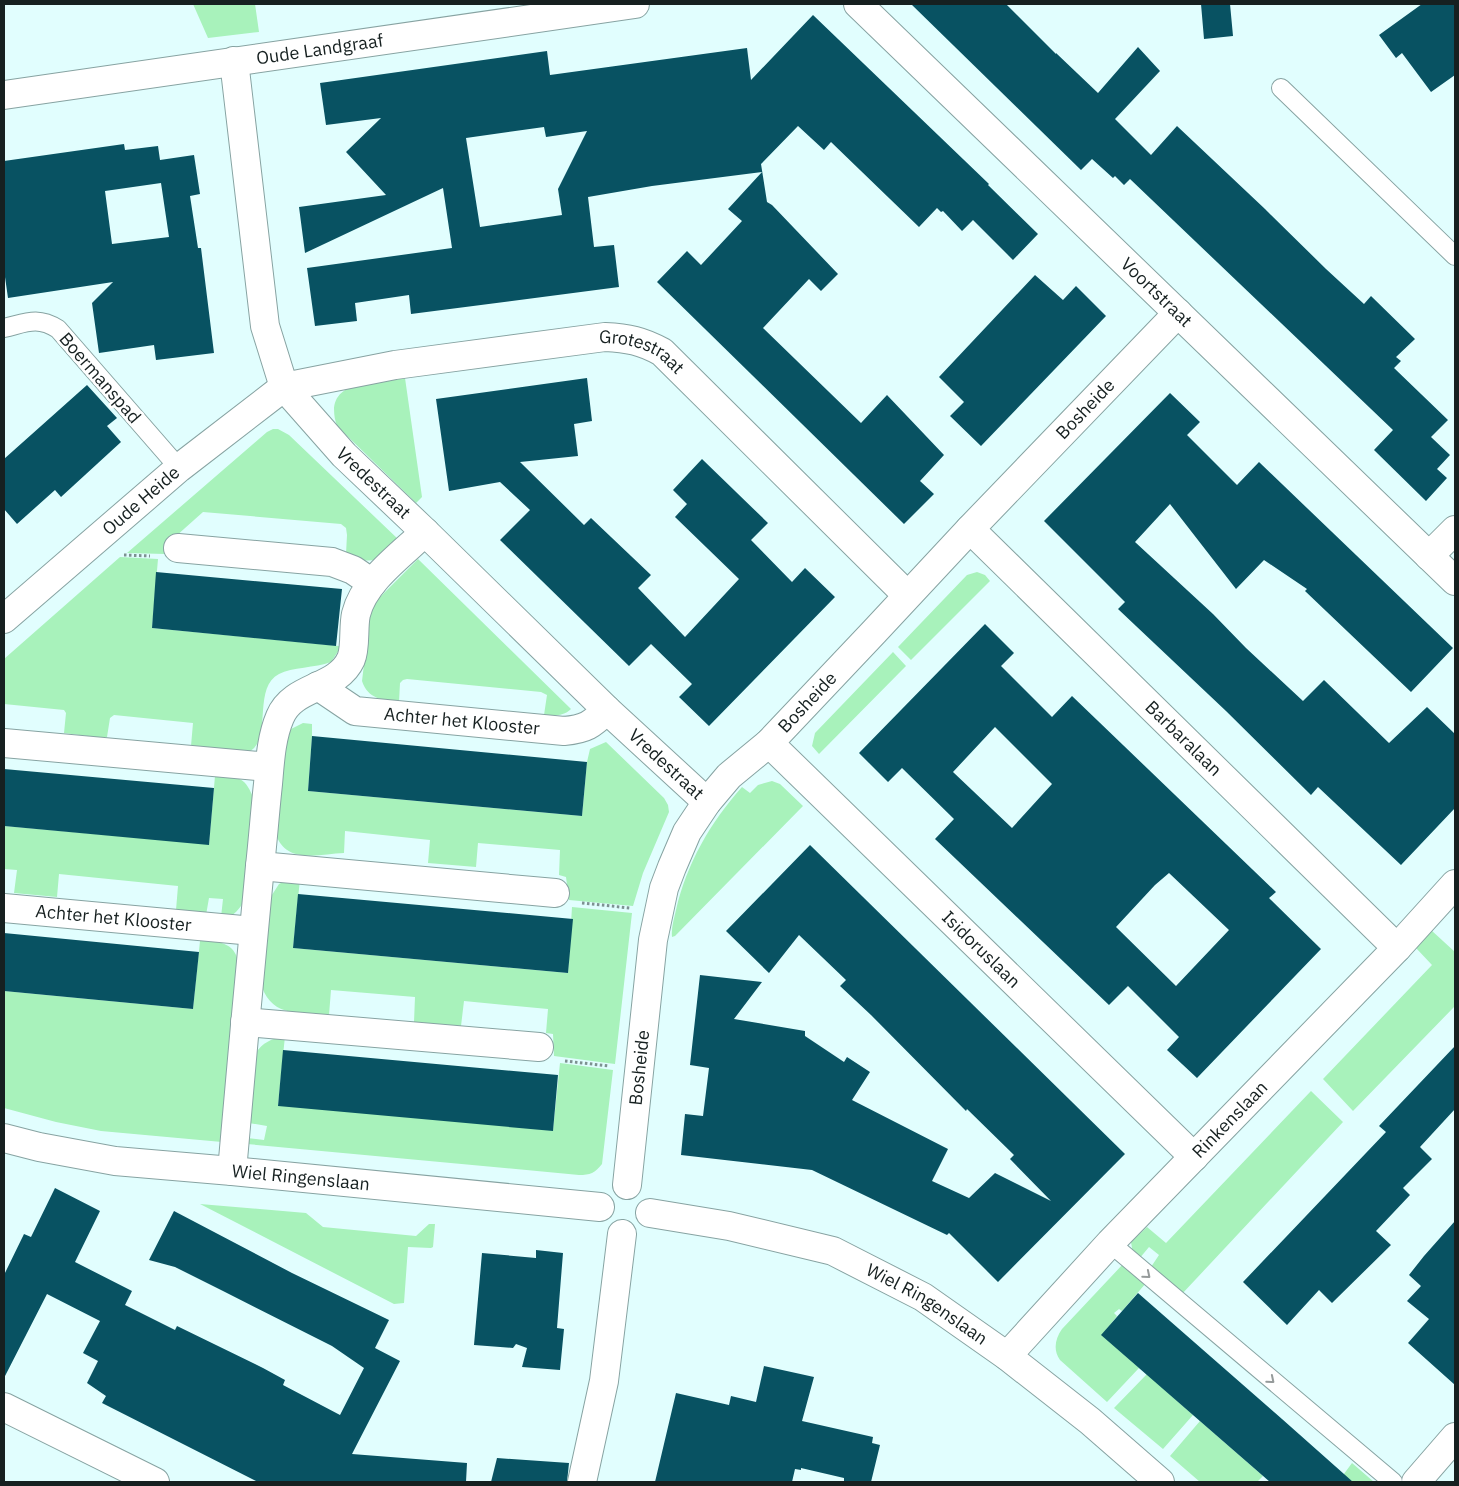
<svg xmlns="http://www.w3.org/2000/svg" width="1459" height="1486" font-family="'IBM Plex Sans',sans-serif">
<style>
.green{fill:#a8f2bb}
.building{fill:#085262;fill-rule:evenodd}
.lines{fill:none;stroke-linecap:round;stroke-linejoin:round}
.lane-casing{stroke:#87a3a2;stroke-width:20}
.street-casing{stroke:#87a3a2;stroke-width:30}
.secondary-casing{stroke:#87a3a2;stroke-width:30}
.path{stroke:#7d9191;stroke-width:3;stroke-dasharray:2.5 2.5;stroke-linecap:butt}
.lane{stroke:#fff;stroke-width:18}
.street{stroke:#fff;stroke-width:28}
.secondary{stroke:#fff;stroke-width:28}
.oneway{stroke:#969b9b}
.labels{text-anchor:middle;stroke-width:5;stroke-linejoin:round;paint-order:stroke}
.street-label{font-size:18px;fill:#162020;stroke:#fff}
</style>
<rect width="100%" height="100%" fill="#e1fefe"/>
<!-- green -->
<path class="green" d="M 193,4 L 255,4 L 259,32 L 208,38 Z
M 405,378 L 422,497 L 416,503 L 337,426 C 321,379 375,382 405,378 Z
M 273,429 L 278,429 L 289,435 L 399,540 C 377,560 375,567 346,554 L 347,535 L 346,528 L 341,524 L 203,512 L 166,545 L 165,554 L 127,553 L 267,432 Z
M 120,557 L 158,559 L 152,628 L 339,646 L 339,650 L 331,662 C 315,668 292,667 279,674 C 250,689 276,747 244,753 C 232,756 206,747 191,746 L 193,723 L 114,715 L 110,718 L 107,737 L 103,738 L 64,733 L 66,713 L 64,710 L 4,704 L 4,659 Z
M 418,559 L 571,709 C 563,717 554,715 544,715 L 547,695 L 541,692 L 407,679 L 403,680 L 400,683 L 399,702 C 382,700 368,699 362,681 L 371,606 Z
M 977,572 L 985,575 L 990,581 L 911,660 L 898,647 L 967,575 Z
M 893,652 L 906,666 L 819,754 L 812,746 L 815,733 Z
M 303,723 L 312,724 L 312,736 L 308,791 L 582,816 L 587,762 L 590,749 L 606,742 L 664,798 L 668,805 L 669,812 L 643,873 L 633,906 L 569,900 L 566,877 L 559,875 L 560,850 L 478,843 L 476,867 L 428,863 L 430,840 L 345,831 L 344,853 C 320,854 288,864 277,837 L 286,740 L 291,729 Z
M 215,776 C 237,777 244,775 253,797 L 245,900 C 239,909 233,919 221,917 L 223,899 L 209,898 L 206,915 L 176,910 L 178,886 L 59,874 L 57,897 L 14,893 L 17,870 L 4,869 L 4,826 L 209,844 Z
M 772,781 L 780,784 L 803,806 L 675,936 L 672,937 C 671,928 674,919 676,910 C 687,863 710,823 742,787 L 750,793 L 758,785 Z
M 300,879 L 293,948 L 568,973 L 572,907 L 632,913 L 615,1064 L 554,1056 L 553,1034 L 546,1033 L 548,1009 L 464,1001 L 461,1026 L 414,1022 L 415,997 L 331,990 L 329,1015 C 301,1012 273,1018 262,987 L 270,898 L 279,884 L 285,881 Z
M 1431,930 L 1455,952 L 1455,1006 L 1353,1111 L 1323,1079 L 1432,965 L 1416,948 Z
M 200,941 C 217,941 235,942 238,962 L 222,1142 L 101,1131 L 56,1122 L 4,1108 L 4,991 L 193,1009 Z
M 285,1036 L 278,1105 L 553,1130 L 560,1063 L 613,1070 L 602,1164 C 595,1173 590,1175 579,1175 L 247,1144 L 247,1138 L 264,1140 L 267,1126 L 249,1123 L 255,1054 C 263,1042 271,1039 285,1036 Z
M 1311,1091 L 1343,1122 L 1181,1295 L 1151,1267 L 1159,1255 L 1149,1247 L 1139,1259 L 1133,1254 L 1131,1242 L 1147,1227 L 1166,1243 Z
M 200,1204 L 306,1213 L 323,1227 L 416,1236 L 429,1224 L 435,1224 L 433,1247 L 431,1248 L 408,1247 L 404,1303 L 394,1304 Z
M 1124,1263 L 1146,1283 L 1122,1311 L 1119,1309 L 1114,1313 L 1117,1316 L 1102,1335 L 1139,1368 L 1107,1402 L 1060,1360 C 1053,1350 1055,1339 1062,1329 Z
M 1147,1374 L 1193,1415 L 1163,1449 L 1114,1408 Z
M 1200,1421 L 1263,1476 L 1257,1482 L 1200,1482 L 1170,1456 Z
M 1352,1463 L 1374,1482 L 1338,1482 Z"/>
<!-- building -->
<path class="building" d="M 911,4 L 1006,4 L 1056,54 L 1056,53 L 1098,93 L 1138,47 L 1160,71 L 1115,119 L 1151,155 L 1177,126 L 1265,209 L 1326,269 L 1364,304 L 1371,296 L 1415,339 L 1396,357 L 1401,361 L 1394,368 L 1448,420 L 1431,437 L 1450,455 L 1437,469 L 1447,478 L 1426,501 L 1374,450 L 1393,430 L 1130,179 L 1124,185 L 1115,176 L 1113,178 L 1092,159 L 1081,170 Z
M 1201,4 L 1230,4 L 1233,36 L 1204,39 Z
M 1422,4 L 1455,4 L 1455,75 L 1431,92 L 1402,53 L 1396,58 L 1379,35 Z
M 813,15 L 989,184 L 988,185 L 1038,234 L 1013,260 L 973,220 L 962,231 L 943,211 L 941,212 L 937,208 L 919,227 L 831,142 L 824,150 L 798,126 L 761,164 L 767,202 L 772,205 L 838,274 L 821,291 L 809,279 L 763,328 L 861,423 L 887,395 L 944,455 L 920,481 L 934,494 L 904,524 L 657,282 L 687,251 L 701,265 L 742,221 L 728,209 L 762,172 L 652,186 L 588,197 L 594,247 L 614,245 L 619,287 L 411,314 L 409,295 L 355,303 L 357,321 L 315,326 L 307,268 L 452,248 L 443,188 L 305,253 L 299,207 L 386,195 L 346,152 L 381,118 L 326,125 L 320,83 L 547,51 L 550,75 L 747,48 L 751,80 ZM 544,127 L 546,137 L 587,131 L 558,189 L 562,215 L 480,227 L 466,138 Z
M 124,144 L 125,150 L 158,146 L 160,160 L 194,155 L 200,194 L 190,196 L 198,248 L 201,248 L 214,353 L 156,360 L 154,345 L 99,353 L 92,303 L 113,282 L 8,298 L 4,270 L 4,161 ZM 161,183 L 169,237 L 112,244 L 105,191 Z
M 1035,275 L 1063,300 L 1076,286 L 1106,316 L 981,446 L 950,416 L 964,402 L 939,377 Z
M 587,378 L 592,421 L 574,424 L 578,456 L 520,462 L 584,525 L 591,518 L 651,575 L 638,588 L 685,637 L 739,579 L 675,517 L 687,504 L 673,490 L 702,459 L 768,523 L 751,540 L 792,582 L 805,568 L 835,597 L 709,726 L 679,697 L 692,684 L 651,644 L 629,666 L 500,540 L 530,510 L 500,482 L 449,491 L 436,399 Z
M 87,385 L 117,418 L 107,426 L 121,442 L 61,497 L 55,490 L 17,524 L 4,509 L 4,459 Z
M 1170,393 L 1200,422 L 1187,435 L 1237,485 L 1259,462 L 1453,648 L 1411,692 L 1305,591 L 1307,589 L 1264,560 L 1236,589 L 1170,504 L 1135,542 L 1213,614 L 1246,648 L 1303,701 L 1324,680 L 1389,743 L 1427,707 L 1455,734 L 1455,808 L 1401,865 L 1318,787 L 1311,795 L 1226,711 L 1118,609 L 1125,602 L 1044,521 Z
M 156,572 L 342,589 L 336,646 L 152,628 Z
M 985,624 L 1014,653 L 1001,666 L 1052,717 L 1072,696 L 1276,892 L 1269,898 L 1321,949 L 1197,1078 L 1167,1050 L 1179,1037 L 1128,986 L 1109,1005 L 935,839 L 954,819 L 902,768 L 888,782 L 859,753 ZM 995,727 L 1052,784 L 1012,828 L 953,772 ZM 1169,873 L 1229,930 L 1176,986 L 1116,927 L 1155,885 Z
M 312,736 L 587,762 L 582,816 L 308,791 Z
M 4,769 L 214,788 L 209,845 L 4,826 Z
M 810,845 L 1125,1154 L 998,1282 L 949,1233 L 947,1235 L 812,1170 L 681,1155 L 685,1114 L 703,1116 L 709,1068 L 690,1065 L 700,975 L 762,982 L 734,1019 L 805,1031 L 805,1036 L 844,1062 L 847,1057 L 870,1072 L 852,1100 L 948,1149 L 932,1181 L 969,1198 L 995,1173 L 1051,1201 L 1010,1159 L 1014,1155 L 967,1109 L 966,1111 L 871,1015 L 840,986 L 846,980 L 799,935 L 769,973 L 726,931 Z
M 298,894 L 573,919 L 568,973 L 293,948 Z
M 4,933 L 199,952 L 193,1009 L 4,991 Z
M 1455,1046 L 1455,1109 L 1420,1147 L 1432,1159 L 1403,1188 L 1410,1195 L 1376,1231 L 1391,1245 L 1332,1303 L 1319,1290 L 1287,1325 L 1243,1282 L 1386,1132 L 1379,1126 Z
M 283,1050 L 558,1075 L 553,1131 L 278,1106 Z
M 55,1188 L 100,1211 L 75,1262 L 132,1291 L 125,1305 L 175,1330 L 177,1326 L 263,1368 L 285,1380 L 283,1385 L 340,1415 L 364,1368 L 332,1346 L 223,1291 L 175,1267 L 149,1260 L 174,1211 L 292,1273 L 389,1320 L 375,1348 L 400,1361 L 352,1454 L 467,1463 L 466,1482 L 258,1482 L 102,1403 L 106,1396 L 87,1383 L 98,1361 L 83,1353 L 100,1321 L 47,1294 L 4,1378 L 4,1275 L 24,1234 L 31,1237 Z
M 1455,1221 L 1455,1385 L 1408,1343 L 1429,1319 L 1407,1301 L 1421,1286 L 1409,1275 L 1424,1256 Z
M 536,1250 L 563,1253 L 557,1328 L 564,1329 L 560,1370 L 522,1367 L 527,1348 L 516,1344 L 513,1348 L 474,1345 L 482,1253 L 536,1258 Z
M 1138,1293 L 1282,1419 L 1353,1482 L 1270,1482 L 1101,1335 Z
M 764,1366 L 814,1377 L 802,1421 L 873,1437 L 872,1443 L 880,1445 L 871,1482 L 844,1482 L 844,1478 L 801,1468 L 801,1470 L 795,1469 L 792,1482 L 655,1482 L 676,1393 L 729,1405 L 731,1396 L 756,1402 Z
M 497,1458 L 569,1463 L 567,1482 L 491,1482 Z"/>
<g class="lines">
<!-- lane casing -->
<g class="lane-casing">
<path id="lane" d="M 1281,88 L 1455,256
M 4,328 C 26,323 37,316 58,329 L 179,468
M 1110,1243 L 1393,1482"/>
</g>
<!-- street casing -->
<g class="street-casing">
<g id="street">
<path id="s1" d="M 858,4 L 1455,581"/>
<path id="s2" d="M 234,61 L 265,326 L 284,387 L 344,455 L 425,532 L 607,710 L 707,802"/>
<path id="s3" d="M 4,95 L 635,4"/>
<path id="s4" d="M 970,529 L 1397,948"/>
<path d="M 178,548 L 332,562 L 353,570 L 372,583"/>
<path d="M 1429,556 L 1455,530"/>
<path id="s5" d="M 4,619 L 179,468 L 284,387 L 395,365 L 605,337 C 628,338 642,341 662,352 L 907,595"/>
<path id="s6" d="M 318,686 L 355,711 L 564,731 C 586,729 591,725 607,710"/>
<path d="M 4,743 L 269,767"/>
<path id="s7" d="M 769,743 L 1194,1157"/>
<path d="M 260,866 L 555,893"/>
<path id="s8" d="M 4,908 L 253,931"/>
<path d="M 245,1022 L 539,1047"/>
<path id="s9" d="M 4,1138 L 39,1147 L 115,1161 L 232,1171 L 600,1207"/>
<path d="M 232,1171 C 241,1069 250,968 260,866 C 263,839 265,811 268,784 C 270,762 271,738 280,717 C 293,685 337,690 351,659 C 356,648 353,627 356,614 C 364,581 401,555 425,532"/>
<path id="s10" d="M 627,1185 L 653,940 L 664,888 L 672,867 L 687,832 L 707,802 L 729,776 L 769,743 L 874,632 L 970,529 L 1178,313"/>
<path id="s11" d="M 650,1213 L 729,1226 L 833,1251 L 923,1297 L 1007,1356 L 1090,1421 L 1160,1482"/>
<path id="s12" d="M 1007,1356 L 1110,1243 L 1397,948 L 1455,884"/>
<path d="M 4,1407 L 155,1482"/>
<path d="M 582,1482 L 604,1381 L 622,1234"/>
</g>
</g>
<!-- secondary casing -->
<g class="secondary-casing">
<path id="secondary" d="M 1416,1482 L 1455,1437"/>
</g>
<!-- path -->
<path class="path" d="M 124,555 L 150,556
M 582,903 L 630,908
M 565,1061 L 609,1066"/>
<!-- lane -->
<use href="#lane" class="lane"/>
<!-- street -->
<use href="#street" class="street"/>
<!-- secondary -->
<use href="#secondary" class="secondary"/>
</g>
<!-- one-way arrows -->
<defs><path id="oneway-chevron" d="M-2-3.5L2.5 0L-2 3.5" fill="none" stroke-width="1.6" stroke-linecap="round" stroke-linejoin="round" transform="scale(1.25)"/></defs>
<g class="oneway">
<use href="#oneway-chevron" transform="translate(1147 1275) rotate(40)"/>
<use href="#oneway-chevron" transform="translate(1271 1380) rotate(40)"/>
</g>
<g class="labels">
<!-- street labels -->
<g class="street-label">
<text dy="6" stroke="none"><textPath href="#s3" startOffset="319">Oude Landgraaf</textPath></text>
<text dy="6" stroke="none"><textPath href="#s1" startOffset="415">Voortstraat</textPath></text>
<text dy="6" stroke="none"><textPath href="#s5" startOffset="729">Grotestraat</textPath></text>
<text transform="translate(100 378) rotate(49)" y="6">Boermanspad</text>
<text dy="6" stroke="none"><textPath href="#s10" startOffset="942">Bosheide</textPath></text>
<text dy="6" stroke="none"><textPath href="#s2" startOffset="462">Vredestraat</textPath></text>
<text dy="6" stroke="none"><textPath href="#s5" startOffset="181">Oude Heide</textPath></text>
<text dy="6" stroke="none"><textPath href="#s10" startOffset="538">Bosheide</textPath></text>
<text dy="6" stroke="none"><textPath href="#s6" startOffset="152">Achter het Klooster</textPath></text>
<text dy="6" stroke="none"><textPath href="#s4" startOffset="299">Barbaralaan</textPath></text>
<text dy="6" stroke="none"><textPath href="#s2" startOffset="868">Vredestraat</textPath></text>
<text dy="6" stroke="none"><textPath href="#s8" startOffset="110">Achter het Klooster</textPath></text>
<text dy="6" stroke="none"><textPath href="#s7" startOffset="296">Isidoruslaan</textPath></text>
<text dy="6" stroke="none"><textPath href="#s10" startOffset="118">Bosheide</textPath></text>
<text dy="6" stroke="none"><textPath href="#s12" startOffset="325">Rinkenslaan</textPath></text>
<text dy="6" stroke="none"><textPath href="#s9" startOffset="300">Wiel Ringenslaan</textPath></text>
<text dy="6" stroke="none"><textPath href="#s11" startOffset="295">Wiel Ringenslaan</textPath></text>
</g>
</g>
<!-- border -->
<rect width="1459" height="1486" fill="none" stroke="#162020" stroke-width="10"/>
</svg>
